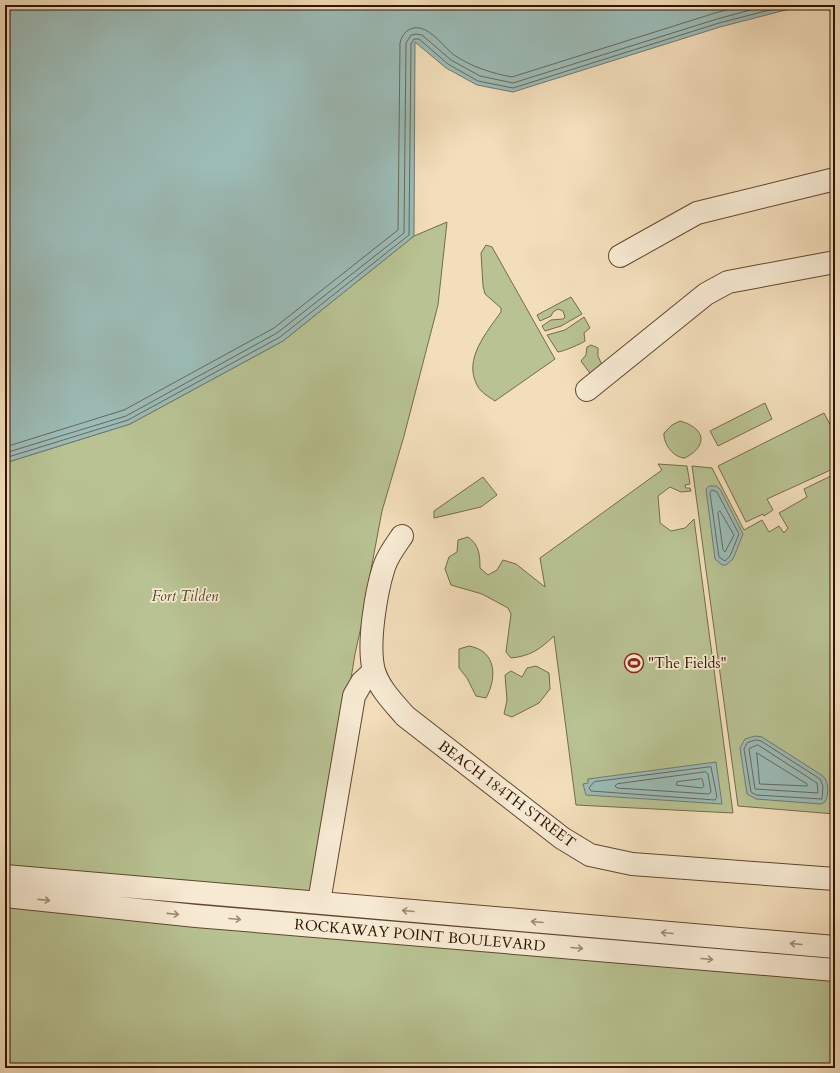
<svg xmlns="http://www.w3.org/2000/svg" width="840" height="1073" font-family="Cardo,serif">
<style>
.green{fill:#b8c292;stroke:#756b49}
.water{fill:#9cbbb6;stroke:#72786d}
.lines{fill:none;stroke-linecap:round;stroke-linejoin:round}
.shore{stroke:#67685b;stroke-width:1}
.minor-casing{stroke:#62462f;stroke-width:24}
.minor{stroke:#f7ead3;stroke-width:22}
.oneway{stroke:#9e8a74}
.labels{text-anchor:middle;stroke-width:3.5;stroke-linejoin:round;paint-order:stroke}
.park-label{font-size:15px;font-style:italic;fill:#5a482c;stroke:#f7ead3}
.poi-label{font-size:15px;fill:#321400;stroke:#f7ead3;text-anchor:start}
.street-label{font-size:15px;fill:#321400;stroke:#f7ead3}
</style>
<rect width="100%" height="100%" fill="#f3debb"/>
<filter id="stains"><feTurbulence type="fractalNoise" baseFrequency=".005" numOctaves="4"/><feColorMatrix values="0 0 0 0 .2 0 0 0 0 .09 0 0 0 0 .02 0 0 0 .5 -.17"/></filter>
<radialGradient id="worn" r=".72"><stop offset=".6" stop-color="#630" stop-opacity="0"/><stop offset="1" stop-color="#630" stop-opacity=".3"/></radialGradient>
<!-- green -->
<path class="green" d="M 447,222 L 438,305 L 404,436 L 382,511 L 369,580 L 365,609 L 355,654 L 314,902 L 835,942 L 835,1068 L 5,1068 L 5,463 L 130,424 L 283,341 L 414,236 Z
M 486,245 L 492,247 L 555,359 L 495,401 C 489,397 480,392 477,385 C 463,359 487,332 501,312 L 501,308 L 485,294 L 483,286 L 481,253 Z
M 571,297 L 582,314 L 561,326 L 545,331 L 542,326 L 551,320 L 563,319 L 565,317 L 563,311 L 558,309 L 553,312 L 551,316 L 540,321 L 537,315 Z
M 584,317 L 590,328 L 584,333 L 585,341 C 583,343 562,352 558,352 L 547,335 L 565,330 Z
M 591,345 L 598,348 L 598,356 L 601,363 L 610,367 L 592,376 L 581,361 L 586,355 L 587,347 Z
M 765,403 L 772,419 L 718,446 L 710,431 Z
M 824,413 L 835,434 L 835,468 L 767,499 L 773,510 L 764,516 L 763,514 L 746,522 L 718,466 Z
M 680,421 C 705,428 709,445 685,458 C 674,458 663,444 664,433 L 672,425 Z
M 658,464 L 687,466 L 690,484 L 685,485 L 686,488 L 690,488 L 691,491 L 681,492 L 670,487 L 658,496 L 660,520 L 660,523 L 671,531 L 685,528 L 694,519 L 733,813 L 576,805 L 554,636 C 540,649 531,656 511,658 L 506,652 L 511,614 L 508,608 L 482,594 L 451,585 L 445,569 L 449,557 L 457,552 L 458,540 L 468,537 C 479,545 480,554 480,568 L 488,575 L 497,570 L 503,560 L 516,564 L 545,587 L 540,558 L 662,470 Z
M 692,466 L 712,468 L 744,530 L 762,520 L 769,532 L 779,526 L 784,533 L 788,528 L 779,513 L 807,497 L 804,489 L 835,474 L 835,814 L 738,806 Z
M 483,477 L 497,495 L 481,507 L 434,518 L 434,511 Z
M 469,646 C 497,651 497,678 486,698 L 476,696 L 467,678 L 459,668 L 459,649 Z
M 536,666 L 549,673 L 550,689 L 539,703 L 512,717 L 504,714 L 507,700 L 505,675 L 511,671 L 522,677 L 527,668 Z"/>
<!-- water -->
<path class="water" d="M 5,5 L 805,5 L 720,27 L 513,92 L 477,85 L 446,68 L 415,42 L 414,236 L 283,341 L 130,424 L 5,463 Z
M 709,486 L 716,486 L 720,489 L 743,534 L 733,559 L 726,565 L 722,565 L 715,559 L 706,489 Z
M 755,736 L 762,737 L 823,776 C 829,782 829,794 825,802 L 821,804 L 756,799 L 747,794 L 740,748 L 745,739 Z
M 716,762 L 722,804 L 586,795 L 583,784 L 588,783 L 588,779 Z"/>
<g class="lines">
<!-- shore -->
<path class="shore" d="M 5,447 L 124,410 L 274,328 L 398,230 L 400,43 C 402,33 410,26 420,28 C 433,31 444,47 454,55 C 472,67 491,73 512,77 L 715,13 L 745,5
M 5,453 L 126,416 L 277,333 L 404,233 L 406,43 L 411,35 L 416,34 L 422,35 L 451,60 L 480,76 L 513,83 L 717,19 L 769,5
M 5,458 L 128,420 L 280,337 L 409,235 L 411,44 L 414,39 L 419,39 L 448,64 L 478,81 L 513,88 L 719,23 L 789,5
M 712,490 L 717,492 L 739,534 L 730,556 L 725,561 L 719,557 L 710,493 Z
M 720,511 L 734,535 L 725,552 L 723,550 L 718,513 Z
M 756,740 L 761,741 L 820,779 L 823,786 L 822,799 L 756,795 L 751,792 L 744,749 L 747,743 Z
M 758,745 L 817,783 L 818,793 L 755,789 L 749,749 Z
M 757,753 L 807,784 L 807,786 L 760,784 Z
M 711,767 L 717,797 L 715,800 L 591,791 L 589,788 L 594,782 Z
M 706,772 L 708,774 L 711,792 L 709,794 L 617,788 L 615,786 L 617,784 Z
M 702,779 L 704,786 L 702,788 L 676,785 L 677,782 Z"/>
<!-- minor casing -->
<g class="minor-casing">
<path id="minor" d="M 620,256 L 697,213 L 835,179
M 587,390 L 706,294 L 728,282 L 835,262
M 402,536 C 395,546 388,555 384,567 C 376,592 367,645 374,671 C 379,688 393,702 405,716 L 562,838 L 590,855 L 632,864 L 835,879
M 5,876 L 835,947
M 5,896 L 196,916 L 835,970
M 319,902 L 354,696 L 362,682 L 374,671"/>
</g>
<!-- minor -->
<use href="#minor" class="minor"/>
</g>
<!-- one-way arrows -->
<defs><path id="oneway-shaft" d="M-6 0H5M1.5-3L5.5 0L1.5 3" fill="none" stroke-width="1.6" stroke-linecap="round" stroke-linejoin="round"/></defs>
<g class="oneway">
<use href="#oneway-shaft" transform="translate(44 900) rotate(6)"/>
<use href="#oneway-shaft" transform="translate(408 911) rotate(-175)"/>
<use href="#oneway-shaft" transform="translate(173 914) rotate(6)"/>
<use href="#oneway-shaft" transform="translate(235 919) rotate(5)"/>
<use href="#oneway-shaft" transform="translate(537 922) rotate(-175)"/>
<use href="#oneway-shaft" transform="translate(667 933) rotate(-175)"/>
<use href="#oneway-shaft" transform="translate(796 944) rotate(-175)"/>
<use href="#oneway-shaft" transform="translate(577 948) rotate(5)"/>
<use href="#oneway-shaft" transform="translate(707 959) rotate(5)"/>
</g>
<!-- icons -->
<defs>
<g id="stadium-ring" transform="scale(1)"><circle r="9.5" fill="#f7ead3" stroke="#8f2418" stroke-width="1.5"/><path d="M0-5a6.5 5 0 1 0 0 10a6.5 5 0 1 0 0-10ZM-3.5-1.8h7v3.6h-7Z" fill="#8f2418"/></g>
</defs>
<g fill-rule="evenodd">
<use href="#stadium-ring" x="634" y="663"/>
</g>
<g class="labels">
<!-- park labels -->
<g class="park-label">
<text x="185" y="601">Fort Tilden</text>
</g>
<!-- poi labels -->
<g class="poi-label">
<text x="648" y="668">"The Fields"</text>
</g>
<!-- street labels -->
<g class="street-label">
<text transform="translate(507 794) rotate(37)" y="5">BEACH 184TH STREET</text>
<text transform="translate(420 935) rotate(5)" y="5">ROCKAWAY POINT BOULEVARD</text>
</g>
</g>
<!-- margin -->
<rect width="840" height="1073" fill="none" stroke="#f3debb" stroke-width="20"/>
<rect x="6" y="6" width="828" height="1061" fill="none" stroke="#321400" stroke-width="2"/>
<rect x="10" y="10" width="820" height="1053" fill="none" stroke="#321400"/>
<rect width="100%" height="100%" filter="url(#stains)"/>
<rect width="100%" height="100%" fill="url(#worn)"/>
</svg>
